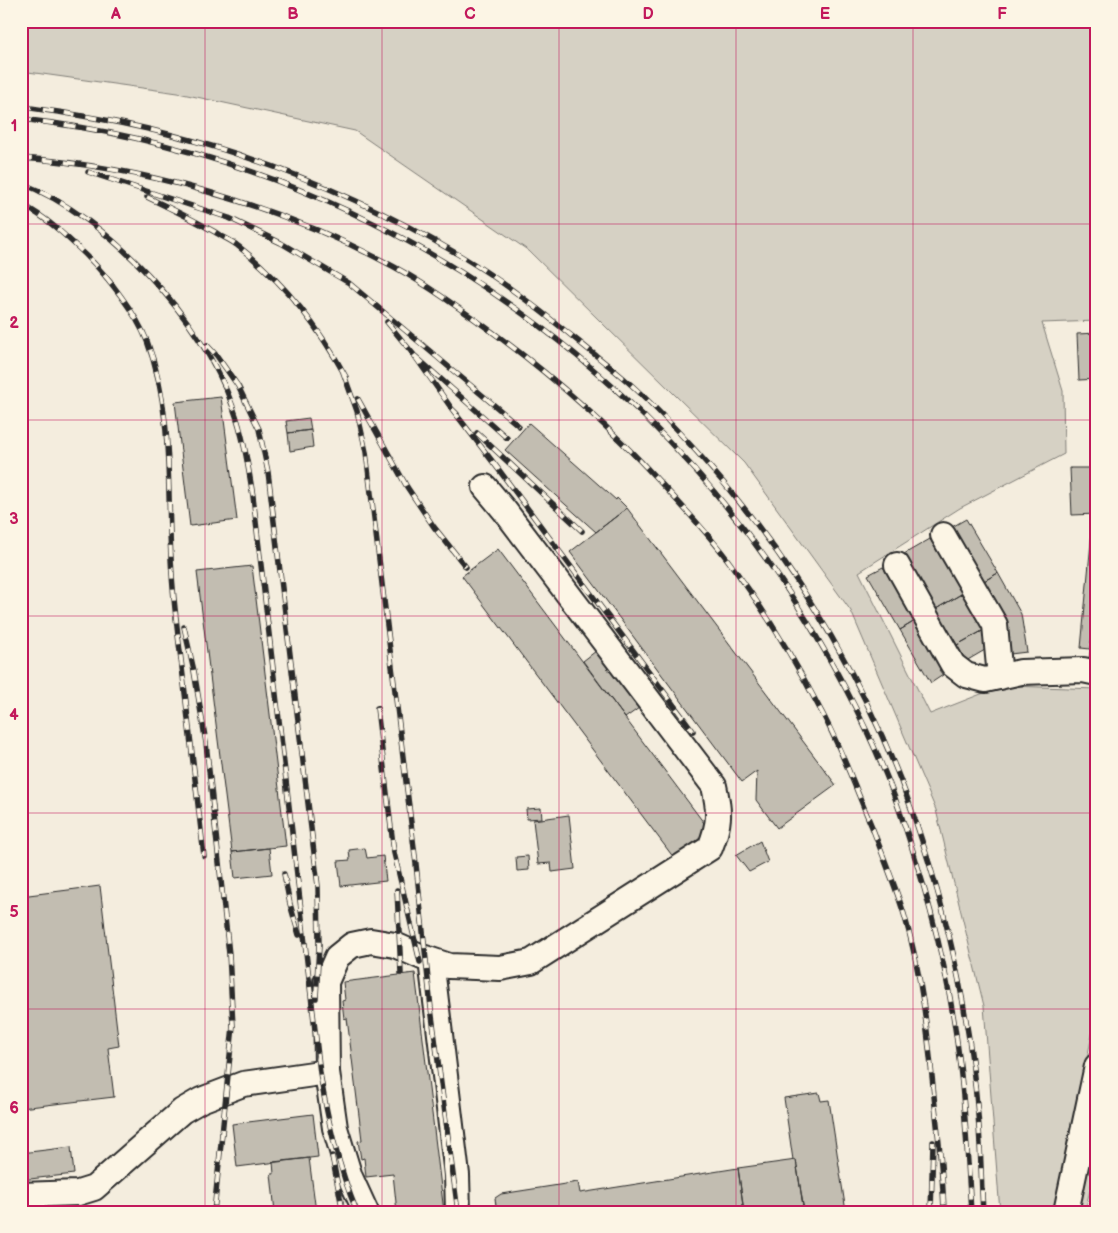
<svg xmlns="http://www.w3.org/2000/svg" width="1118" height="1233" font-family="'Balsamiq Sans',sans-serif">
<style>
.green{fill:#d6d1c4;stroke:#807e78}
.building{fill:#c2bdb1;stroke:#2b2b2b}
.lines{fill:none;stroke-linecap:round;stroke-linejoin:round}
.minor-casing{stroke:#2b2b2b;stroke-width:28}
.minor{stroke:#fcf5e5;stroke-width:24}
.rail-casing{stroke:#2b2b2b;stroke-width:5.5}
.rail{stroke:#fcf5e5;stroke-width:4;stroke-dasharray:11;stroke-linecap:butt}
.grid{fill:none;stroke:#c2185b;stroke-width:1;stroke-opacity:0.55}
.neatline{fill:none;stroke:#c2185b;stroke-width:2}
.grid-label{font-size:16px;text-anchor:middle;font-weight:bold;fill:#c2185b}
</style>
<rect width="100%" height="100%" fill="#f4edde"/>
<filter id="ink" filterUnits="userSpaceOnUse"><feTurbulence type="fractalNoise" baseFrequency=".02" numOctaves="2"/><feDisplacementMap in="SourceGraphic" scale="10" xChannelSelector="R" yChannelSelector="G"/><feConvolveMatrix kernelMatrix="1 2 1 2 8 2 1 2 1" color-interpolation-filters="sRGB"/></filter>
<g filter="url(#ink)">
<!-- green -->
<path class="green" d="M 21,21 L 1097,21 L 1097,321 L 1042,323 L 1063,391 L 1064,454 L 960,508 L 859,572 L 930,714 L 981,694 L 1011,686 L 1097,689 L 1097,1010 L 1056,1212 L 1000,1212 L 984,1006 L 936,810 L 851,611 L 744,463 L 529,251 L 355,131 L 178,93 L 21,71 Z
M 1097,1136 L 1097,1158 L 1085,1212 L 1078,1212 L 1093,1138 Z"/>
<!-- building -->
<path class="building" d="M 1097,333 L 1097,379 L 1079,380 L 1077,334 Z
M 221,397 L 237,520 L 190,526 L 175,402 Z
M 309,418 L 311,430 L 288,433 L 286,421 Z
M 529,423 L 616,500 L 617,498 L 627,508 L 596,532 L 505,450 Z
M 311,430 L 313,447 L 290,451 L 288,433 Z
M 1070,468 L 1097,468 L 1097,514 L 1072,515 Z
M 627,508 L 836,785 L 777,828 L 756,800 L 757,771 L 742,782 L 570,552 Z
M 966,519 L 998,573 L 984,581 L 952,527 Z
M 1092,531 L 1097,532 L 1097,601 L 1090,649 L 1081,648 Z
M 930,539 L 963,593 L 936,609 L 904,554 Z
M 498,549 L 710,831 L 674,858 L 462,576 Z
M 252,566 L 286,846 L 232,852 L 197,572 Z
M 883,567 L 915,621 L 900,630 L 868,575 Z
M 998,573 L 1021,614 L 1027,652 L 1010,654 L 1006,618 L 984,581 Z
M 963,593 L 984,630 L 957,645 L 936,609 Z
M 1097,601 L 1097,653 L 1090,652 Z
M 915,621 L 943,668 L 939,670 L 943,675 L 931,683 L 900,630 Z
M 984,630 L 990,647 L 966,661 L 957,645 Z
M 596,651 L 639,708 L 625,718 L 583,661 Z
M 1090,652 L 1097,653 L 1097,661 L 1089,660 Z
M 541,808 L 542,818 L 527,819 L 526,809 Z
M 569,815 L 575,869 L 552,872 L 551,863 L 538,864 L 533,820 Z
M 760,841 L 768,862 L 749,872 L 736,855 Z
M 269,848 L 272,874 L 235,878 L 232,852 Z
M 365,848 L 367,858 L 383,856 L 386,881 L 341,886 L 338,861 L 350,860 L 349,850 Z
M 528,856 L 529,870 L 517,871 L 516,857 Z
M 100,886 L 119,1046 L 108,1048 L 114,1097 L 21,1108 L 21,896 Z
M 415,973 L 444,1212 L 397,1212 L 393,1174 L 366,1177 L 364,1158 L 361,1159 L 358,1141 L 362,1140 L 347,1018 L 344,1019 L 342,1001 L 345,1000 L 343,982 Z
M 819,1093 L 821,1101 L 829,1100 L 846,1212 L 804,1212 L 796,1160 L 793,1160 L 784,1098 Z
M 313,1114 L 318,1157 L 237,1167 L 232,1124 Z
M 71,1147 L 74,1174 L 21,1180 L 21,1153 Z
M 309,1158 L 316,1212 L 275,1212 L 271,1174 L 274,1174 L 273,1162 Z
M 796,1160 L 804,1212 L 744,1212 L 738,1168 Z
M 738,1168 L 744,1212 L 488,1212 L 488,1208 L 496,1206 L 495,1198 L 501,1194 L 578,1182 L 580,1193 Z"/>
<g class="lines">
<!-- minor casing -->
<g class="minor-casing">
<path id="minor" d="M 943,535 L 995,625 L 1000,677
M 897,565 L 953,665 L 966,675 L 985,680 L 1021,672 L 1083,670 L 1097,673
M 431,960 L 457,1175 L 458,1212
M 21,1195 L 78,1193 L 94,1188 L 182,1111 L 201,1100 L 243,1084 L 327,1072
M 366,1212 L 350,1177 L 335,1128 L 327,1072 L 326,982 L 337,957 L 352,945 L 371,941 L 395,945 L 422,957 L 449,966 L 500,968 L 531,962 L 710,848 C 720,823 720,812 714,786 L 505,511 L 485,487
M 1066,1212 L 1097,1066"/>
</g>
<!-- minor -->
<use href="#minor" class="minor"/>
<!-- rail casing -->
<g class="rail-casing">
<path id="rail" d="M 21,107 C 40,109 59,112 77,115 C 213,137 342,186 461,256 C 503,281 541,311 578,341 C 595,355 612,368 628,382 C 652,403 675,428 696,451 C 799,565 878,700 924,847 C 952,933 970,1024 978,1115 C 981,1147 981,1180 983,1212
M 21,119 C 337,154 622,333 794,600 C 834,663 869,728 895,798 C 921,870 942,946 954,1021 C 964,1084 967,1148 971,1212
M 21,158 C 141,166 276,205 383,261 C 417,278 449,301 480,323 C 546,370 605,422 659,481 C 683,507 709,534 730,563 C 763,608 793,657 819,707 C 840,745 855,787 872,827 C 883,856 895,885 904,914 C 922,974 928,1035 934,1096 C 938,1135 943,1173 944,1212
M 88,172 L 229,218 L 281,243 L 349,283 L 519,426
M 21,183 C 109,217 202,319 233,407 C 244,437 248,466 253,496 L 320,1073 C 328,1122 338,1166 357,1212
M 147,197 C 170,208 192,219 215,232 C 222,237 231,240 238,246 C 283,281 319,327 346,377
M 21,204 C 46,217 66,236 86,255 C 108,277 136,313 147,341 C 175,416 166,496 172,574 C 174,608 179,642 183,676 C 190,736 197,796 204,856
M 387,322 L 414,355 L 507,438
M 207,345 L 217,356 L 238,386 L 259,429 L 268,472 L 318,886 L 319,946 L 316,998
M 414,355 L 452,409 L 457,414
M 343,372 L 357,411 L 366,452 L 416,864 L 431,1008 L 458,1212
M 358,399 L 407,487 L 434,527 L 466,567
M 452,409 L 496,466 L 693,731
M 477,433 L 582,531
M 184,627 L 194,671 L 206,743 L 229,954 L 233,1026 L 214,1212
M 377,708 L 394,853 L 420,962
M 284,874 L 290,904 L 299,935
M 397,890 L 401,973
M 332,1156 L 343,1212
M 931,1212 L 933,1142"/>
</g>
<!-- rail -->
<use href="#rail" class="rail"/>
</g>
</g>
<!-- grid -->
<path class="grid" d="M 205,21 L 205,1212M 382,21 L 382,1212M 559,21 L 559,1212M 736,21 L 736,1212M 913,21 L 913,1212M 21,224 L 1097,224M 21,420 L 1097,420M 21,616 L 1097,616M 21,813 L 1097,813M 21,1009 L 1097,1009"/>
<!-- margin -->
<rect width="1118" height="1233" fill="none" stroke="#fcf5e5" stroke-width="55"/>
<rect x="28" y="28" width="1062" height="1178" class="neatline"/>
<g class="grid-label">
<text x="116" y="19">A</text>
<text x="293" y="19">B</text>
<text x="470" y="19">C</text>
<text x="648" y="19">D</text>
<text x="825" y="19">E</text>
<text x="1002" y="19">F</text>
<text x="14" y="131">1</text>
<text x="14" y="328">2</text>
<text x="14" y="524">3</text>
<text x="14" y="720">4</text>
<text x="14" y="917">5</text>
<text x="14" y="1113">6</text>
</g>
</svg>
